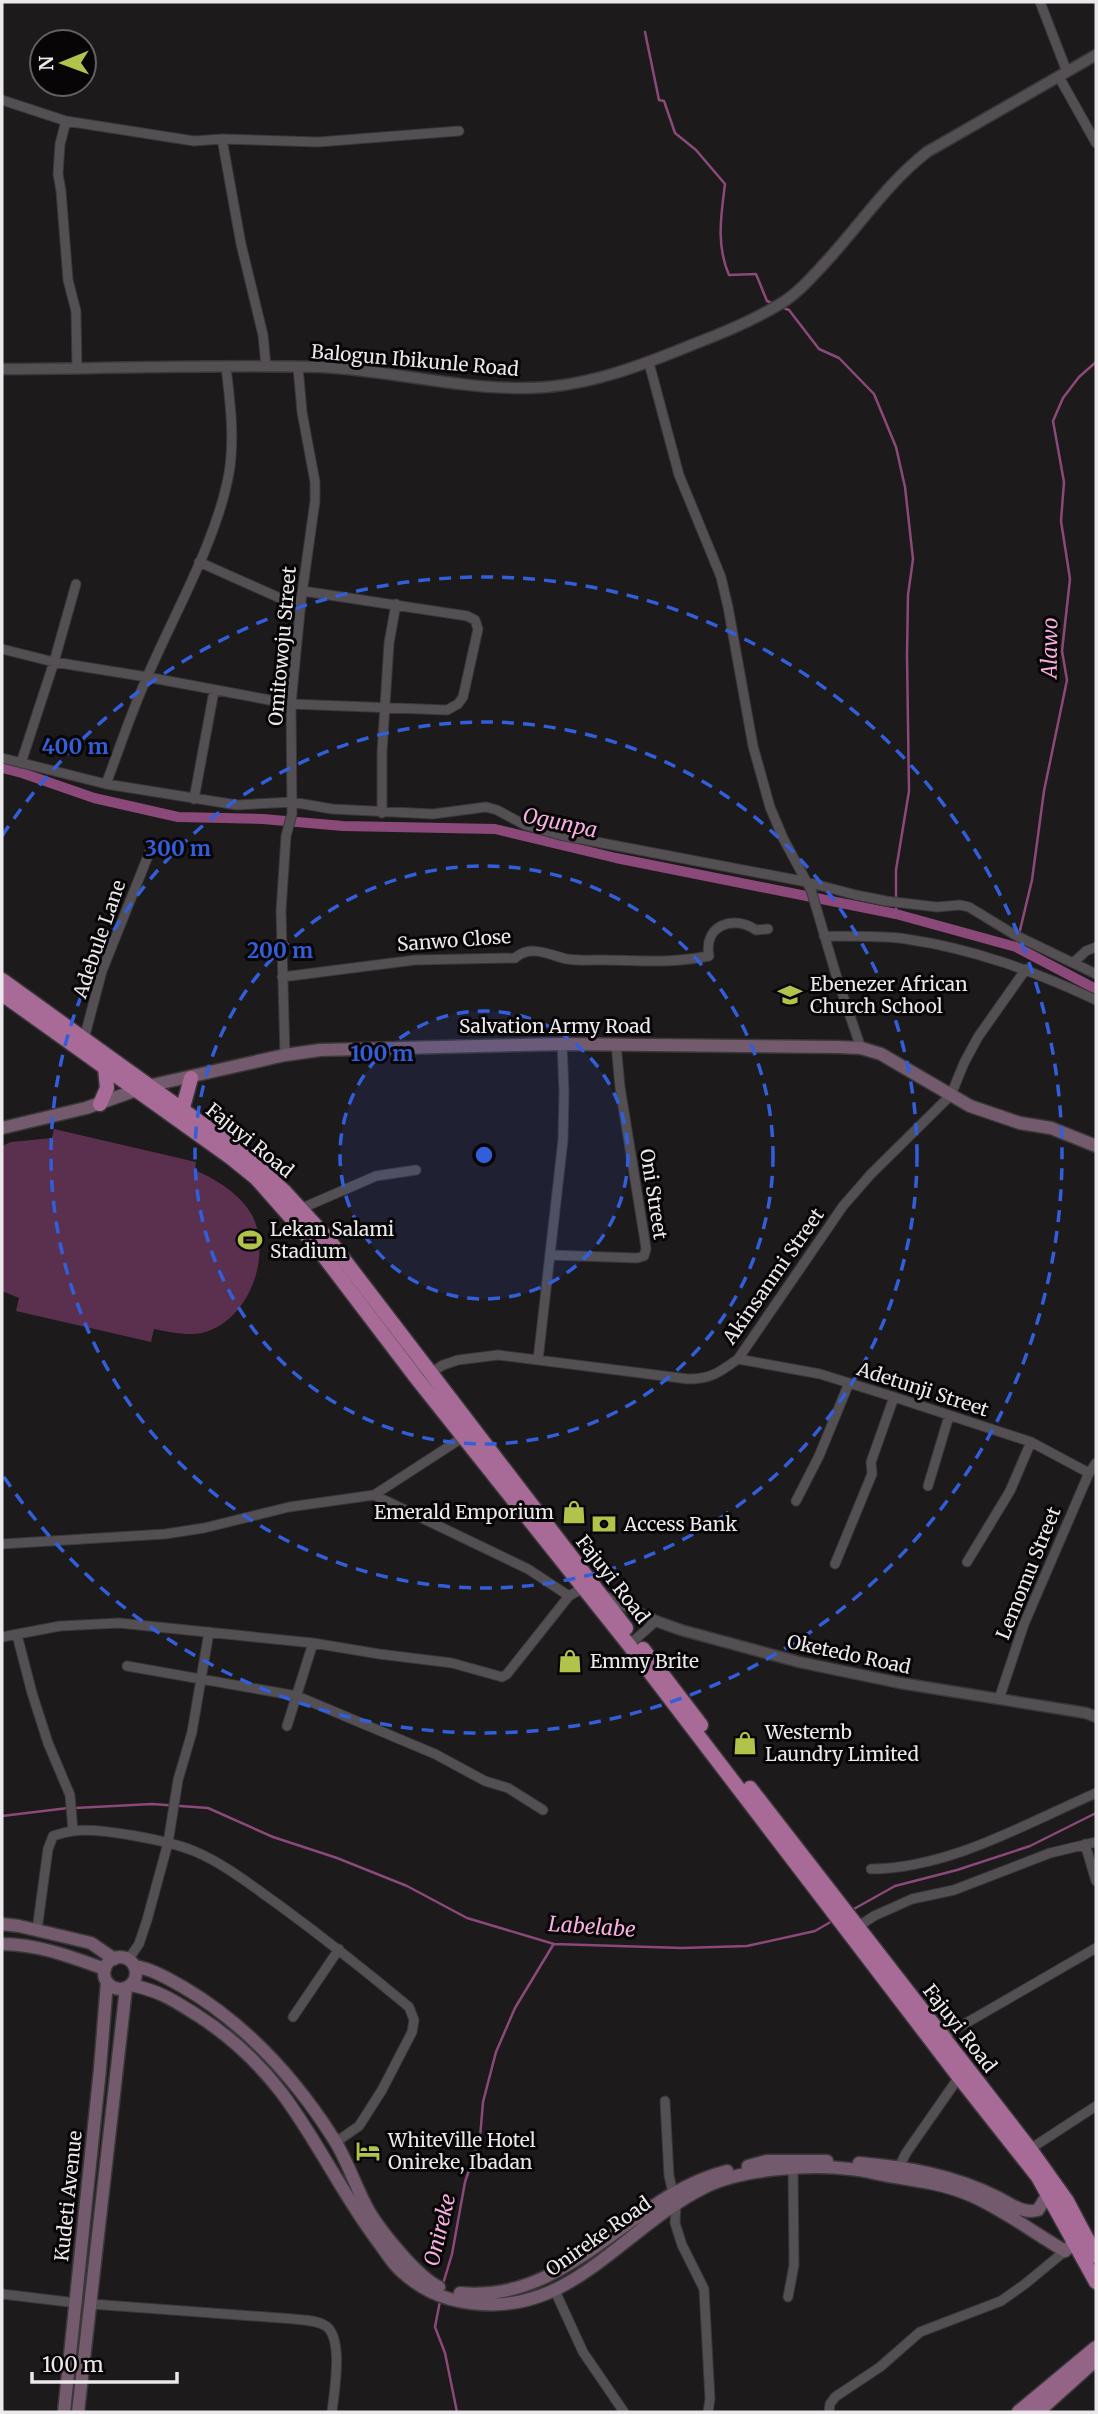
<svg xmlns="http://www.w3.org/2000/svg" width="1098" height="2414" font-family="Merriweather,serif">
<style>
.green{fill:#5a304e}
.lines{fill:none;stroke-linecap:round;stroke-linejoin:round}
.stream{stroke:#8a4978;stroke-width:2.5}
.canal{stroke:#8a4978;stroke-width:10}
.minor-casing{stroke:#393739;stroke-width:11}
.tertiary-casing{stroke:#393739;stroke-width:13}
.secondary-casing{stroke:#393739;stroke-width:15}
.primary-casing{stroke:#393739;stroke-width:17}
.trunk-casing{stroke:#393739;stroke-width:17}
.minor{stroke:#534f52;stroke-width:9}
.tertiary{stroke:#534f52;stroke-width:10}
.secondary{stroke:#735a6c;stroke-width:12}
.primary{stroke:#936486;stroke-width:14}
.trunk{stroke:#a86b97;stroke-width:14}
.ring{fill:none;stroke:#325eda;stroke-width:3.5;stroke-dasharray:12 9}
.labels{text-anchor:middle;stroke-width:6;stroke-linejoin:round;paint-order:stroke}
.street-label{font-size:19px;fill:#ebe9eb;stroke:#070506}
.poi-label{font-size:19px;fill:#ebe9eb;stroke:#070506;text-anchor:start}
.water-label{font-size:21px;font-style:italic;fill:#f9aee1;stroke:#070506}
.centre{fill:#325eda;stroke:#070506;stroke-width:3.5}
.ring-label{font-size:21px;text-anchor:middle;font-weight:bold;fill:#325eda;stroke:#070506;stroke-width:6;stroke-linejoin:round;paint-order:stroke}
</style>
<rect width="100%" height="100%" fill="#1d1a1c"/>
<!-- green -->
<path class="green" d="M 54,1129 L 196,1162 L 195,1170 C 217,1180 241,1194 253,1217 C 272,1258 248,1322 202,1333 C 187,1336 169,1332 154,1329 L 151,1342 L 16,1311 L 19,1298 L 2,1291 L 2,1146 L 11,1142 L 52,1138 Z"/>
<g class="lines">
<!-- stream -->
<path class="stream" d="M 645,32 L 659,100 L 664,101 L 675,133 L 696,150 L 725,184 C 721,216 716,245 729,275 L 756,274 L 767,301 L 772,303
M 781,307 L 789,310 L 819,349 L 839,358 L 874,394 L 896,447 L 905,487 L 913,559 L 908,595 L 907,655 L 909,791 L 896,870 L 896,914
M 1016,947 L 1032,880 L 1044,791 L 1067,680 L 1062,651 L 1070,579 L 1061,521 L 1064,482 L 1053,421 L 1063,398 L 1079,377 L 1096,362
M 75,1808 L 152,1804 L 208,1808 L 273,1837 L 337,1858 L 407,1886 L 467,1918 L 554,1944 L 682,1948 L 747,1946 L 815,1931 L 834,1920
M 2,1816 L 68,1808
M 852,1910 L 895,1886 L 957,1870 L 1030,1846 L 1096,1813
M 443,2284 L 452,2254 L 465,2182 L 480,2138 L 483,2102 L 496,2052 L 515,2008 L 553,1945
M 440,2301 L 435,2327 L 445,2353 L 457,2412"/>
<!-- canal -->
<path class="canal" d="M 2,768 L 22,773 L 94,798 L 178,817 L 263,819 L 343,826 L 495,829 L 616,858 L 896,914 L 1016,947 L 1096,989"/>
<!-- minor casing -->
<g class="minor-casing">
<path id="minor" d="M 1040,2 L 1067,72
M 1059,77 L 1096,143
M 2,100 L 66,121 L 194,141 L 222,139 L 318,142 L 459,131
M 66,121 L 60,144 L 58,174 L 61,191 L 68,280 L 76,311 L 77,369
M 222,139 L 241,244 L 263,335 L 266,366
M 649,363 L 679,475 L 721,577 L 728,607 L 753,746 L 770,807 L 783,838 L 811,890 L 837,978 L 861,1048
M 199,562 L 282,599 L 301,601
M 2,649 L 54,662 L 147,677 L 291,704 L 447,710 L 458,704 L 463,697 L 478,629 L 475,620 L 467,616 L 303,591
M 2,758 L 106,784 L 237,805 L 292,802 L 332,809 L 433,814 L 486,807 L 497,810 L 525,825 L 560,835 L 807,882 L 856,895 L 886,901 L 937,907 L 960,905 L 969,907 L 1015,935 L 1096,974
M 21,763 L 54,662 L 76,584
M 106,784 C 120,747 132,710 148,675 C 175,612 217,540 229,473 C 235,437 230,402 226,367
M 194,799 L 214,691
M 382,813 L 382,752 L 389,643 L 396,604
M 824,936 C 851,937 879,935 906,939 C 974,949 1034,971 1096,1000
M 1073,963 L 1086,951 L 1096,947
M 282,977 L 415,960 L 515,958 C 531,944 549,955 567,959 C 579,961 593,960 605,960 C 641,961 674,963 709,956 C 703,926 733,914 756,930 L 768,929
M 84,1039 L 102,971 L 150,851
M 285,1055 L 281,911 L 286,836 L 292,814 L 291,704 L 301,601 L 315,501 L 315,482 L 302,412 L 298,367
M 300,1209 L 376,1176 L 416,1170
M 550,1255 L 637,1258 L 644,1256 L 646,1249 L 644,1235 L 620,1087 L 616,1044
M 738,1359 L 820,1374 L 894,1397 L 1031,1442 L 1089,1473
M 538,1360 L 563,1140 L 564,1092 L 562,1044
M 429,1374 L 443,1365 L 458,1360 L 498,1355 L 688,1379 C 711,1379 720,1372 738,1359 L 843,1206 L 871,1174 L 951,1095 L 964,1063 L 978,1037 L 1026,969
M 928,1486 L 949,1416
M 374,1495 L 528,1569 L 569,1596
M 796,1501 L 819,1456 L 849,1383
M 2,1544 L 165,1534 L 204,1528 L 289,1507 L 374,1495 L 465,1436
M 967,1562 L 1010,1491 L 1031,1442
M 835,1564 L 872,1474 L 871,1462 L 894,1397
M 17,1635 L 32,1693 L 48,1743 L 70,1795 L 73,1831
M 2,1637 L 60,1626 L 119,1623 L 313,1643 L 379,1654 L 452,1663 L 502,1677 L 507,1674 L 569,1596 L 583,1588
M 629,1645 L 656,1621
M 127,1666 L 297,1696 L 435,1754 L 485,1781 L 508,1788 L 543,1810
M 999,1699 L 1024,1624 L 1089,1473 L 1096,1463
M 287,1726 L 313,1643
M 1085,1844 L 1096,1881
M 871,1869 C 950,1868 1025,1824 1096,1793
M 856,1928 L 874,1916 L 912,1899 L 954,1890 L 1050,1853 L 1096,1842
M 37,1930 L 48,1849 L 53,1836 C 59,1834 66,1832 73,1831 C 100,1827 169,1841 194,1851 C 225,1864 252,1886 279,1905 C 324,1938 367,1972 409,2007 L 414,2020 L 412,2032 L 382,2090 L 359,2126 L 336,2142
M 128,1960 L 139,1944 L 147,1920 L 168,1843 L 178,1780 L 192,1732 L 209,1632
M 293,2017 L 339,1949
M 942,2037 L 1096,1948
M 665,2101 L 669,2176 L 676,2205 L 675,2223 L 682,2245 L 704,2289 L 710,2399 L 708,2412
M 1030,2149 L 1096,2106
M 899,2167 L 906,2153 L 959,2077
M 555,2291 L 583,2352 L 624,2412
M 2,2294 L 77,2303
M 788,2297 L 794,2265 L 793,2169
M 91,2304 L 294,2319 C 304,2320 317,2320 326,2326 C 344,2339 334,2393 332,2412
M 829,2412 L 830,2404 L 835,2397 L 880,2367 L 920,2332 L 1001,2301 L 1025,2284 L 1065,2251"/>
</g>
<!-- tertiary casing -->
<g class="tertiary-casing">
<path id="tertiary" d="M 2,369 C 108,369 214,364 320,367 C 387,370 453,388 520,388 C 581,389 638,367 694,344 C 723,333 754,320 780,304 C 797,294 810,279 823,265 C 858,228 886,184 927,152 L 1096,55
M 602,1595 L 656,1621 L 681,1630 L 799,1662 L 900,1683 L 1086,1713 L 1096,1717"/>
</g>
<!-- secondary casing -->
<g class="secondary-casing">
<path id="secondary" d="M 2,1128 L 86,1108 L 148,1086 L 285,1055 L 320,1050 L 562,1044 L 838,1047 L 861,1048 L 881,1054 L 970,1106 L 1020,1123 L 1051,1128 L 1096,1146
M 2,1924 L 19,1926 L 91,1943 L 114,1959
M 2,1944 C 38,1944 71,1957 105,1969
M104 1973a16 16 0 1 1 32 0a16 16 0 1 1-32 0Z
M 134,1966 C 152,1969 167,1978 183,1987 C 246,2024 296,2079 335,2141 C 349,2164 357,2191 370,2213 C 383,2234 418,2277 439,2287
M 131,1985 C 160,1991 173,2000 197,2015 C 230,2036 257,2061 281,2092 C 316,2138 341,2192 376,2239 C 384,2249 391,2262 401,2271 C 414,2283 432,2294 450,2299 C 565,2329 616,2231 705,2187 C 741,2169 810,2164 850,2169 C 865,2170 880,2175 895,2177 C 921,2181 948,2185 972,2196 C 1004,2210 1034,2233 1065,2251 L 1074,2243
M 859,2163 C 907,2167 953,2175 997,2197 C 1011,2204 1022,2214 1038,2210 L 1048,2194
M 748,2166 L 767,2161 L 827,2161
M 460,2293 C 569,2304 630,2195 727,2171
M 64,2412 L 100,2069 L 107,1982
M 78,2412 L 126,1988"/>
</g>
<!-- primary casing -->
<g class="primary-casing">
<path id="primary" d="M 1019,2412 L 1096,2348
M 1037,2412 L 1096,2359"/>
</g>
<!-- trunk casing -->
<g class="trunk-casing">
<path id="trunk" d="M 2,980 L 244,1154 L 285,1192 L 329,1240 L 626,1628
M 2,994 L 230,1157 L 256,1178 L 316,1246 L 418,1380 L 629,1645 L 959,2077 L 1038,2177 L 1096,2282
M 100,1104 L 107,1088 L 105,1068
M 182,1111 L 191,1078
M 643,1649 L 701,1725
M 750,1788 L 1030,2149 L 1067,2201 L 1096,2256"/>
</g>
<!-- minor -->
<use href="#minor" class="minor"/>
<!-- tertiary -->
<use href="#tertiary" class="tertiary"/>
<!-- secondary -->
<use href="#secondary" class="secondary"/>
<!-- primary -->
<use href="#primary" class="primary"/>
<!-- trunk -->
<use href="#trunk" class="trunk"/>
</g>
<!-- distance rings -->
<circle cx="484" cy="1155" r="144" fill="#325eda" fill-opacity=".12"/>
<g class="ring">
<circle cx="484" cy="1155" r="144"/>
<circle cx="484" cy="1155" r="289"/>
<circle cx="484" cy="1155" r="433"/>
<path d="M2 836A578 578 0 1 1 2 1474"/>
</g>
<!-- icons -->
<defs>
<g id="school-bare" transform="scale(1.89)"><path d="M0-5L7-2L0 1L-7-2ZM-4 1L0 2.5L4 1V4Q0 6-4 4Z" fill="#b2c34c" stroke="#070506" stroke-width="2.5" paint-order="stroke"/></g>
<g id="stadium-bare" transform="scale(1.89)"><path d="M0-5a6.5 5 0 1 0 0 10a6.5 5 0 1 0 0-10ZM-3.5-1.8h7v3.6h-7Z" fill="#b2c34c" stroke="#070506" stroke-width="2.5" paint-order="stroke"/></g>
<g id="shop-bare" transform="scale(1.89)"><path d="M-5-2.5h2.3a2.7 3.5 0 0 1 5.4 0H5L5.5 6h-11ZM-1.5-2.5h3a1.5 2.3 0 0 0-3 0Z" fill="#b2c34c" stroke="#070506" stroke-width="2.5" paint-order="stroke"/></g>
<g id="bank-bare" transform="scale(1.89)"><path d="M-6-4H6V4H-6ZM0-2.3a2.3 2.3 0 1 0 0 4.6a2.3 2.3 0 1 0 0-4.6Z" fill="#b2c34c" stroke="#070506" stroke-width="2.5" paint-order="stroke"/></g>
<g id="hotel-bare" transform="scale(1.89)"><path d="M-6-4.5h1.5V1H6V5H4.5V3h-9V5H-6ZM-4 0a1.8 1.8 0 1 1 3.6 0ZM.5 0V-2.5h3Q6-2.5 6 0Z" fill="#b2c34c" stroke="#070506" stroke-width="2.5" paint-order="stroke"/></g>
</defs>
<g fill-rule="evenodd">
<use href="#school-bare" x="790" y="995"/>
<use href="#stadium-bare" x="250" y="1240"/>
<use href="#shop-bare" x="574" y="1512"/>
<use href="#bank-bare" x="604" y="1524"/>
<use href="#shop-bare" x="570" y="1661"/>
<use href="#shop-bare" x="745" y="1743"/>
<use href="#hotel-bare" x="368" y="2151"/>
</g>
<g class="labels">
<!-- street labels -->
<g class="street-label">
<text transform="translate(415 360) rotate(5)" y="7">Balogun Ibikunle Road</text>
<text transform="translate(282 646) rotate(-85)" y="7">Omitowoju Street</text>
<text transform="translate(99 939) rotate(-71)" y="7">Adebule Lane</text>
<text transform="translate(454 940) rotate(-4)" y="7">Sanwo Close</text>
<text x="555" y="1033">Salvation Army Road</text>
<text transform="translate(250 1140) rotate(39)" y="7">Fajuyi Road</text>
<text transform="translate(654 1194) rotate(81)" y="7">Oni Street</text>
<text transform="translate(773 1276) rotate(-55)" y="7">Akinsanmi Street</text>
<text transform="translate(923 1389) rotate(18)" y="7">Adetunji Street</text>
<text transform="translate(1028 1573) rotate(-68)" y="7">Lemomu Street</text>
<text transform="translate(613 1579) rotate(52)" y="7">Fajuyi Road</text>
<text transform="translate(849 1654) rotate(12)" y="7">Oketedo Road</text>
<text transform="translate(960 2028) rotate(52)" y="7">Fajuyi Road</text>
<text transform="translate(68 2196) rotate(-84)" y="7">Kudeti Avenue</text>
<text transform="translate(598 2236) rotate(-35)" y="7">Onireke Road</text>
</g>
<!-- poi labels -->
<g class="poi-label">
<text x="810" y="991">Ebenezer African<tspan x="810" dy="22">Church School</tspan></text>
<text x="270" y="1236">Lekan Salami<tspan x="270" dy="22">Stadium</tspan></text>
<text x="554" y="1519" text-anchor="end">Emerald Emporium</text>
<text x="624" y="1531">Access Bank</text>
<text x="590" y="1668">Emmy Brite</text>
<text x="765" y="1739">Westernb<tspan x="765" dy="22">Laundry Limited</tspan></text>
<text x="388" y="2147">WhiteVille Hotel<tspan x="388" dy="22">Onireke, Ibadan</tspan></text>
</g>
<!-- water labels -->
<g class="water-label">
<text transform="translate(1050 648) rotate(-89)" y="7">Alawo</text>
<text transform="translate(560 823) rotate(12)" y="7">Ogunpa</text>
<text transform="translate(592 1927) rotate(4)" y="7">Labelabe</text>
<text transform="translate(440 2230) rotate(-76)" y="7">Onireke</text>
</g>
</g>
<circle cx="484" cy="1155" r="10" class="centre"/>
<g class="ring-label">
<text x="75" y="754">400 m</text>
<text x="178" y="856">300 m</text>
<text x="280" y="958">200 m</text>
<text x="382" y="1061">100 m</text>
</g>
<!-- border -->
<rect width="1098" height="2414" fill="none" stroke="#ebe9eb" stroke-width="7"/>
<!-- north arrow -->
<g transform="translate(63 63) rotate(269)"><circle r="33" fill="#070506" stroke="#626062" stroke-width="2"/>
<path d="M0-5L12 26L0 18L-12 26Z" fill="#b2c34c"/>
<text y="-10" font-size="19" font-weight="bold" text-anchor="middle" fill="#ebe9eb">N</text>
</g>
<!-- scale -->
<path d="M32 2372v10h145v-10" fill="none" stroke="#ebe9eb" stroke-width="3.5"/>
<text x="42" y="2372" font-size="21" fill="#ebe9eb" stroke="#070506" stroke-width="5" paint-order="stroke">100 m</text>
</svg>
